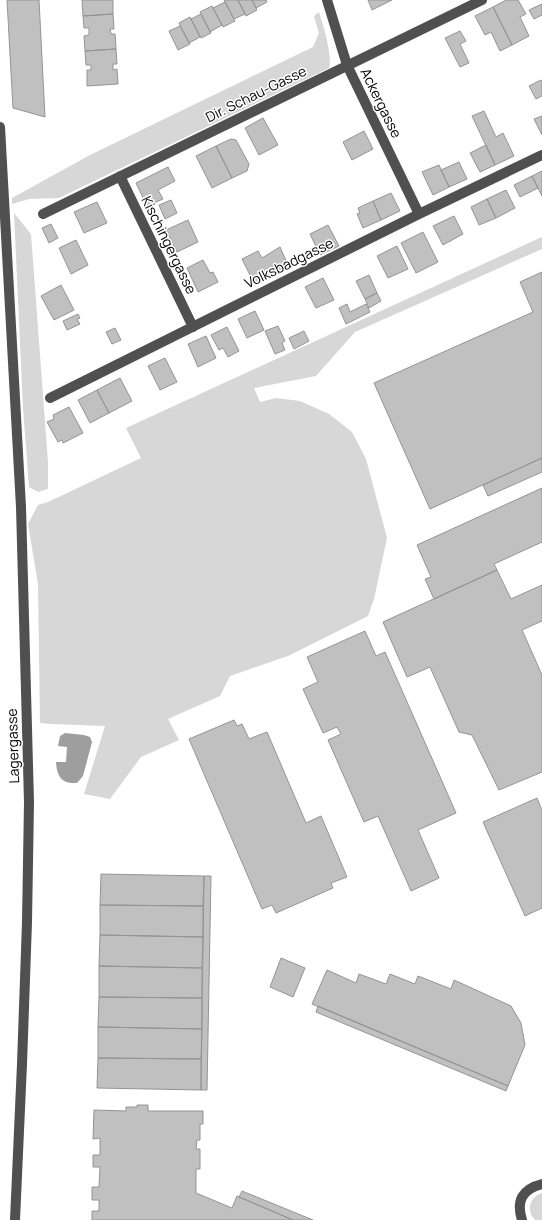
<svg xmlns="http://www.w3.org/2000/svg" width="542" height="1220" font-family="Manrope,sans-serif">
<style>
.green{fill:#d7d7d7}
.water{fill:#9e9e9e}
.building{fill:#c0c0c0;stroke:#949494}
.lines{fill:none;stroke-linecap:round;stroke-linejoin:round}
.minor{stroke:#505050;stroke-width:10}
.labels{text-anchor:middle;stroke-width:3;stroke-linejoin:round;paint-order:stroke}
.street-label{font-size:14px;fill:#000;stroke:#fff}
</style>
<rect width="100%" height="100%" fill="#fff"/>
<!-- green -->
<path class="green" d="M 319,12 C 323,25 333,56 329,68 L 59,198 L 29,199 L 12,204 L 12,198 L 90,155 L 313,47 L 319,33 L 314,16 Z
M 14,213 L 31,234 L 48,462 L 48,489 L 38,492 L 29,487 L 23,408 Z
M 542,237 L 542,249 L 355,332 L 316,376 L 254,388 L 260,402 L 276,398 L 300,401 L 329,414 L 352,432 L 366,459 L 387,538 L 374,599 L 368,616 L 288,656 L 230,676 L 220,696 L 168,719 L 179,740 L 141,757 L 110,799 L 84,794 L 105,726 L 52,724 L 40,723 L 38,584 L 28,524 L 38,505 L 48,502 L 141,458 L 126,428 Z
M 542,1193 L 542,1220 L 535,1220 C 526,1211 529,1197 542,1193 Z"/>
<!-- water -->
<path class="water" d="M 65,733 L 84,735 L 90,737 L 92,742 L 83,776 L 77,783 C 61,784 57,776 56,762 L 66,762 L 67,747 L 58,746 L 60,736 Z"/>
<!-- building -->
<path class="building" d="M 7,0 L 39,0 L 45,117 L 13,108 Z
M 82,0 L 113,0 L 113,14 L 83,16 Z
M 224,0 L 238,0 L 245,14 L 234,19 Z
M 238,0 L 252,0 L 257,10 L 246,16 Z
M 252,0 L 266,0 L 267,2 L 256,8 Z
M 368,0 L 392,0 L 372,10 Z
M 506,0 L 518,0 L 526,14 L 520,17 L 529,36 L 512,45 L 493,7 Z
M 225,2 L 235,21 L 223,27 L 213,8 Z
M 542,4 L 542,15 L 534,19 L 529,10 Z
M 212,6 L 222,25 L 210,32 L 200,12 Z
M 493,7 L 512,45 L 500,51 L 491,32 L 485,35 L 475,16 Z
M 113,14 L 114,29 L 110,29 L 111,34 L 115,34 L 116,49 L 85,51 L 84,36 L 89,35 L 89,28 L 84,28 L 83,16 Z
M 201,14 L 211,33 L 201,38 L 191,19 Z
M 190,17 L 200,37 L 189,43 L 179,23 Z
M 180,26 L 190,44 L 178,50 L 169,31 Z
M 460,31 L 466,41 L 460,44 L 469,63 L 460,67 L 445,38 Z
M 116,49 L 117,64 L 113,64 L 113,70 L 117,69 L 118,84 L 87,86 L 87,70 L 91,70 L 91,65 L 86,65 L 85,51 Z
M 541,80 L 542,82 L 542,96 L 536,99 L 529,86 Z
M 484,111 L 496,137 L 503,133 L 514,156 L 495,165 L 472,116 Z
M 542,116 L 542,135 L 534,119 Z
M 263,118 L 278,145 L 259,155 L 245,128 Z
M 364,131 L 373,149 L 352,160 L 343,142 Z
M 231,139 L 236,140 L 249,164 L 247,171 L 232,178 L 216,146 Z
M 486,145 L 495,165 L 480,172 L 470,153 Z
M 216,146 L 232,178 L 212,188 L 196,156 Z
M 459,162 L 467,179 L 449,187 L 441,170 Z
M 439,165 L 449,187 L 433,195 L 422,172 Z
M 168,167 L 175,181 L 158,190 L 163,199 L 147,206 L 136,183 Z
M 542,171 L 542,196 L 532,176 Z
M 532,176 L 538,188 L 520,197 L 514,185 Z
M 506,190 L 515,208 L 496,218 L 487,199 Z
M 391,193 L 400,211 L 381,220 L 373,201 Z
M 487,199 L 496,218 L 479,225 L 471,207 Z
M 171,200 L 177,213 L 165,219 L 159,205 Z
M 373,201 L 381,220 L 363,228 L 357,214 L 360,213 L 358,208 Z
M 97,202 L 107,223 L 84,233 L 74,212 Z
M 454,216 L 463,234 L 443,245 L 433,226 Z
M 188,220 L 198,242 L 177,252 L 166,230 Z
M 51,224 L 58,238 L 49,243 L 42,228 Z
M 328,225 L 339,246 L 320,255 L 310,234 Z
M 423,232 L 438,262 L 416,273 L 401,243 Z
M 76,240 L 88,265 L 71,274 L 59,248 Z
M 397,246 L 408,269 L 388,278 L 377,256 Z
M 280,247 L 289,267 L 255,285 L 242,259 L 258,251 L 262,258 Z
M 203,260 L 210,273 L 213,272 L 218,282 L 198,292 L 187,268 Z
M 542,272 L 542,458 L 430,509 L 374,383 L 533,312 L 520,282 Z
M 369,275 L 377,293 L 365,299 L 356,281 Z
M 323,278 L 334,300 L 316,308 L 305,287 Z
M 61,285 L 74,310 L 54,320 L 41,296 Z
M 377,293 L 381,301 L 369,308 L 365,299 Z
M 347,304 L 350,312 L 366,304 L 370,312 L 346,324 L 339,308 Z
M 255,311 L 264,330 L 247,338 L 238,319 Z
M 78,314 L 80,318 L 77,319 L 80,324 L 67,330 L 63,321 Z
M 278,326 L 285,341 L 282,343 L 285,350 L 275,354 L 265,331 Z
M 227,327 L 239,351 L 228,357 L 223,348 L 219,350 L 211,335 Z
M 115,328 L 121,340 L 112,344 L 106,332 Z
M 304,331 L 309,341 L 294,349 L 289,338 Z
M 206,336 L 216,358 L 198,367 L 188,344 Z
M 165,358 L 177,382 L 160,390 L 148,366 Z
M 120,378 L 132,401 L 109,413 L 97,390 Z
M 97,390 L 109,413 L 90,423 L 78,400 Z
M 69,407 L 83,433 L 63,443 L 62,440 L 58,442 L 47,422 L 54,419 L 53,415 Z
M 542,458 L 542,472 L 488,496 L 483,485 Z
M 542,488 L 542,542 L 494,564 L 497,570 L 434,599 L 425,579 L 431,577 L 417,545 Z
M 497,570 L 511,599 L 542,585 L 542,621 L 522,630 L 542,675 L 542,772 L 499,790 L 472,735 L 459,732 L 430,667 L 407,677 L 383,622 Z
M 365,631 L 376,656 L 385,652 L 456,813 L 418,830 L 439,878 L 411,891 L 378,816 L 364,822 L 328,740 L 341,734 L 337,727 L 323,733 L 303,689 L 318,682 L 307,657 Z
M 234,720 L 237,726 L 242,724 L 249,739 L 267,732 L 306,823 L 321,816 L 347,877 L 331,883 L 333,888 L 276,913 L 272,905 L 262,909 L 189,739 Z
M 537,798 L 542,810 L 542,908 L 525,916 L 483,822 Z
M 101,874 L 204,876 L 203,906 L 100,905 Z
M 204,876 L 211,876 L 207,1090 L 201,1090 Z
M 100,905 L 203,906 L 203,937 L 100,935 Z
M 100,935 L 203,937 L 202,968 L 99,966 Z
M 281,958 L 305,968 L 293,997 L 270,987 Z
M 99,966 L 202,968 L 202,998 L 99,997 Z
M 327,970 L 356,983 L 359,974 L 386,984 L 390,974 L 415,984 L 418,976 L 451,989 L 454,980 L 511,1006 L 521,1023 L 525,1045 L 508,1086 L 312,1004 Z
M 99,997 L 202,998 L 202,1029 L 98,1027 Z
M 318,1006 L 508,1086 L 506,1091 L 316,1012 Z
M 98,1027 L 202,1029 L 201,1059 L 98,1058 Z
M 98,1058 L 201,1059 L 201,1090 L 97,1088 Z
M 137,1105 L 148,1105 L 148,1111 L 203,1111 L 203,1124 L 200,1124 L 200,1140 L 197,1140 L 196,1149 L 200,1149 L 200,1169 L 196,1169 L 196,1193 L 232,1208 L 237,1196 L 293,1220 L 92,1220 L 92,1211 L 99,1211 L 99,1200 L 92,1200 L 92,1187 L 99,1187 L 100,1167 L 93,1167 L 93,1155 L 100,1155 L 100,1138 L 93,1139 L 94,1110 L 126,1111 L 126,1107 L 137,1107 Z
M 242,1191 L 313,1220 L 293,1220 L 239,1197 Z"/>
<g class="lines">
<!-- minor -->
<path class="minor" d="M 327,0 L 347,65 L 419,214
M 0,127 L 21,507 L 29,802 L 27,922 L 22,1064 L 15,1220
M 120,176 L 193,327
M 43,214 L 482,0
M 50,398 L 419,214 L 542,155
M 522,1220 C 516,1201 522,1189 542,1184"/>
</g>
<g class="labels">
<!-- street labels -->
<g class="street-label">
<text transform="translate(256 94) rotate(-26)" y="5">Dir. Schau-Gasse</text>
<text transform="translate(381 103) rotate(64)" y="5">Ackergasse</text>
<text transform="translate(169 245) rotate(64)" y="5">Kischingergasse</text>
<text transform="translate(289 263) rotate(-26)" y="5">Volksbadgasse</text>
<text transform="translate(13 746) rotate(-92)" y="5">Lagergasse</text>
</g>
</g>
</svg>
